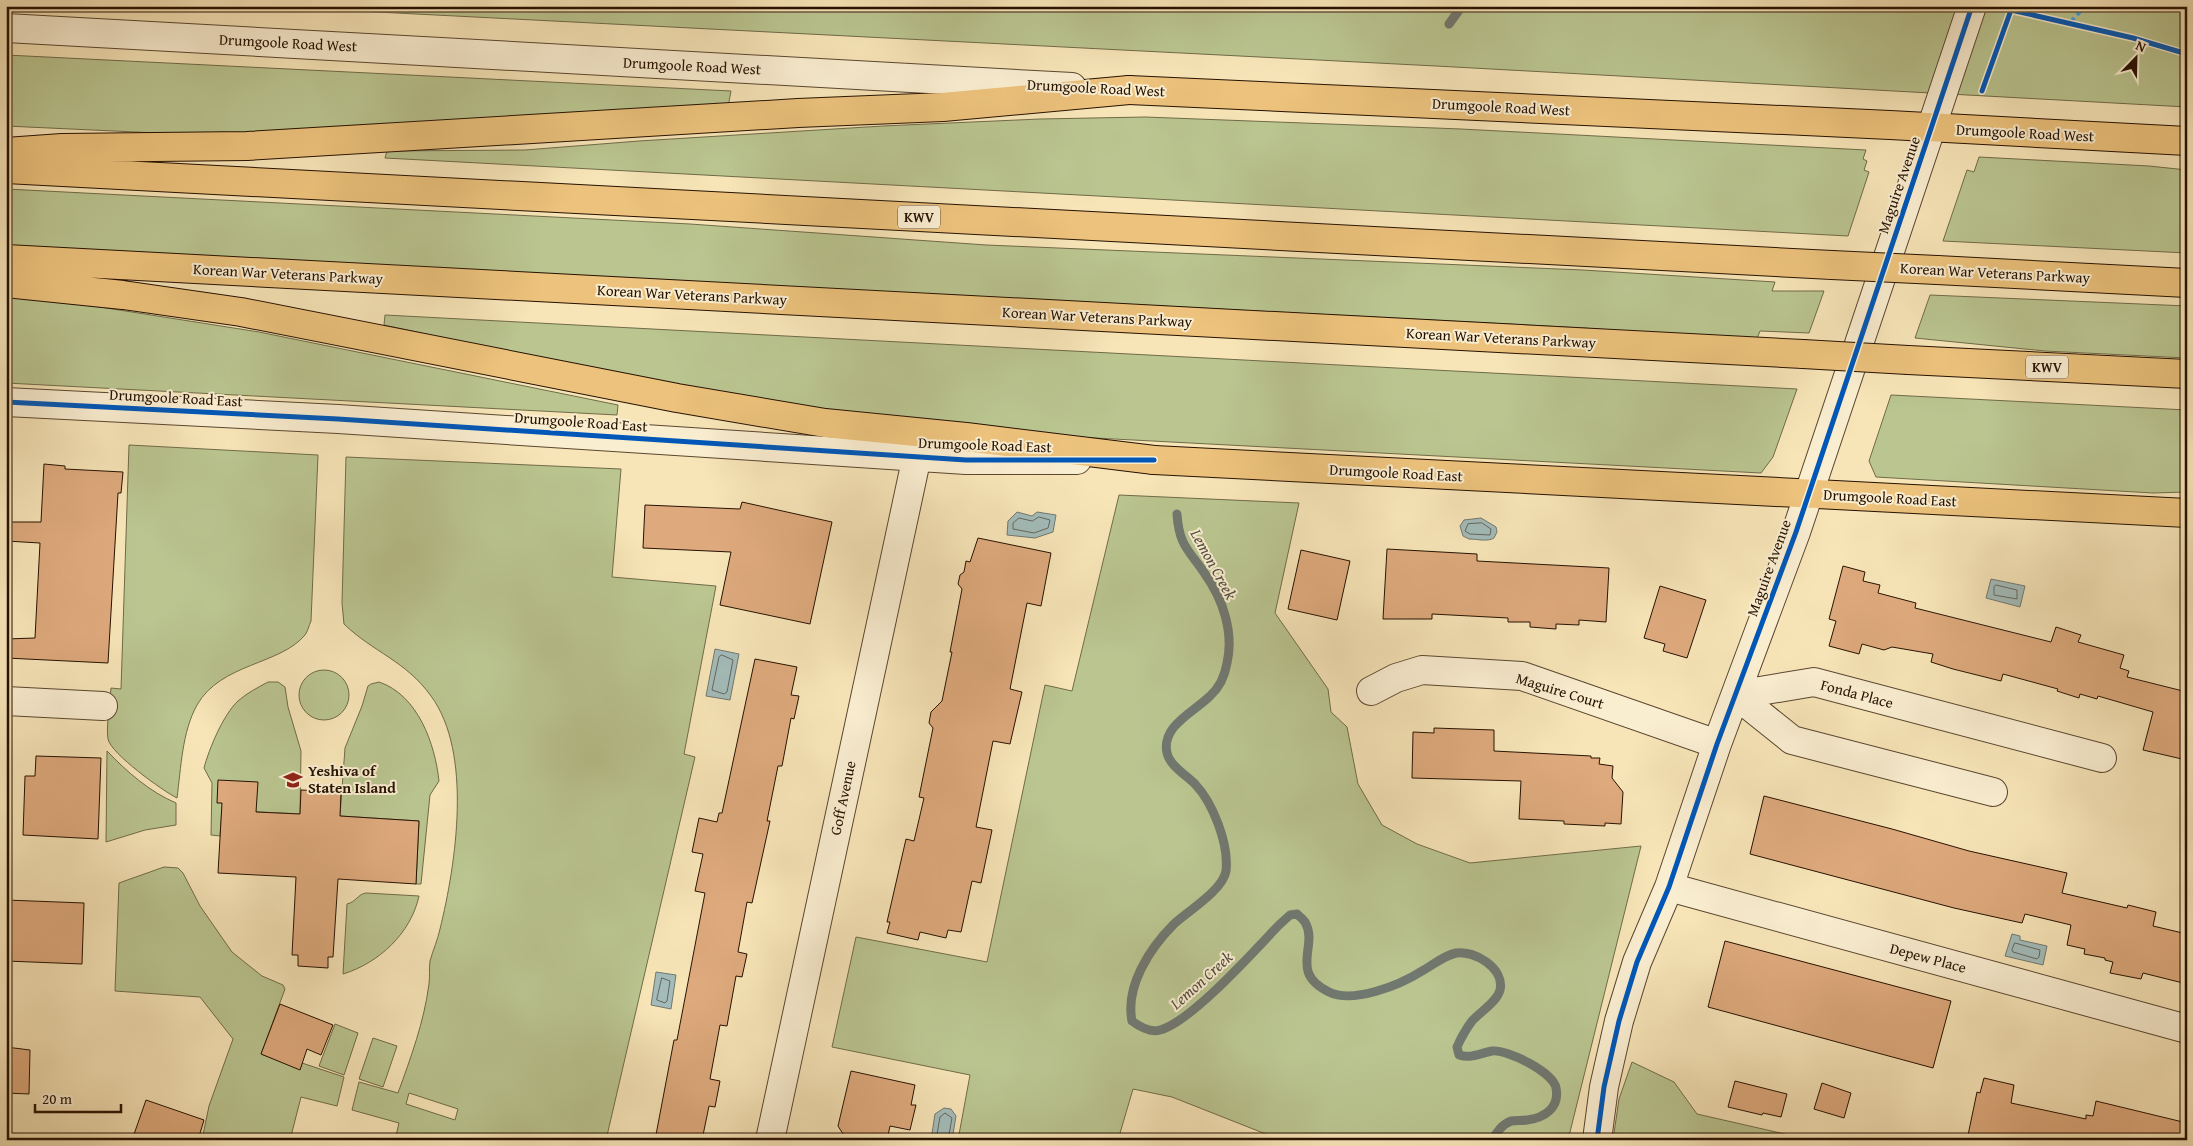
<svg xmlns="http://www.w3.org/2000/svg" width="2193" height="1146" font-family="'Gentium Book Plus',serif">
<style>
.green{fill:#bac590;stroke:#706b48;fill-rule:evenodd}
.water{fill:#a3bcba;stroke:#717870}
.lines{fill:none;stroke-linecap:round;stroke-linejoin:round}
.shore{stroke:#64665e;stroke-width:1}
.stream{stroke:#717870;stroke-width:9}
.building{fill:#deaa7d;stroke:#261101}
.minor-casing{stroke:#5a462f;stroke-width:30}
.major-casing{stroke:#261101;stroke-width:30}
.highway-casing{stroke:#261101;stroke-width:30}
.minor{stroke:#faeed1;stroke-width:28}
.major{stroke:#ecc27c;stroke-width:28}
.highway{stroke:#ecc27c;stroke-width:28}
.highway-bridge-casing{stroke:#261101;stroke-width:30;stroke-linecap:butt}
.highway-bridge{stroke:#ecc27c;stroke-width:28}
.quiet{stroke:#3ea1e9;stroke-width:4;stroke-dasharray:8 4;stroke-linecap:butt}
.cycleway-casing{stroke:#faeed1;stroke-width:8}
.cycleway{stroke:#0057b8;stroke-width:5}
.labels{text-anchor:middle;stroke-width:4;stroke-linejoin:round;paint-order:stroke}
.shield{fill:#faeed1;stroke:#66533f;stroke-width:1}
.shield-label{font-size:14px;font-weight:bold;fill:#261101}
.street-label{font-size:15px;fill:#261101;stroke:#faeed1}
.poi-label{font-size:15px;font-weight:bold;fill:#261101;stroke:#faeed1;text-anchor:start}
.water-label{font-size:16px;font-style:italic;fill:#524d42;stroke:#faeed1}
</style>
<rect width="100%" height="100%" fill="#f7e5b8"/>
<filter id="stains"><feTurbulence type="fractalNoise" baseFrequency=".004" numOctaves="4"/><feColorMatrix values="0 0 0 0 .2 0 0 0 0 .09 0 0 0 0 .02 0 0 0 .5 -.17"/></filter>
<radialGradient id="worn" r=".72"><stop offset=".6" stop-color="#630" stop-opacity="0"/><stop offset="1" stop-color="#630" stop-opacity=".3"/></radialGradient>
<!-- green -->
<path class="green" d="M 259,6 L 2187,6 L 2187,107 L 1436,66 Z
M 6,55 L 731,91 L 728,107 L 222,136 L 6,126 Z
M 1145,117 L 1461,129 L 1866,150 L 1863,159 L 1867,161 L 1864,170 L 1869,172 L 1848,236 L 385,158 L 387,151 L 525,150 L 639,141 L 883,126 L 1040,119 Z
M 1979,157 L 2149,166 L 2187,170 L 2187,253 L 1943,241 L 1967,170 L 1974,172 Z
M 6,189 L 690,224 L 986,245 L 1583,270 L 1775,282 L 1772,291 L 1824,291 L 1809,333 L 1760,331 L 1756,341 L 1584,328 L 6,246 Z
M 1930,295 L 2187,306 L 2187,358 L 2045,351 L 1915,338 Z
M 6,296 L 100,307 L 259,332 L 618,405 L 617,415 L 6,383 Z
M 385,315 L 1797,389 L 1773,457 L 1761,473 L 962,431 L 679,389 L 384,325 Z
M 1891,395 L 2187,410 L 2187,492 L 2153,493 L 1876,477 L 1869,461 Z
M 129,445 L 318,455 L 311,621 C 309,625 308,631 305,635 C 280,665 221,663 197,705 C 182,732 181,768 177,798 C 163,791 111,754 108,739 C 106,728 110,700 111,688 L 121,689 Z
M 346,457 L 621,469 L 612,577 L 716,586 L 684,754 L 695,757 L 606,1140 L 395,1140 L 399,1123 L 352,1110 L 359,1082 L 398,1093 C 411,1057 424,1022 429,984 C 430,976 429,969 430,961 C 433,950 438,939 440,929 C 456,864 473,753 431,696 C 406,661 373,652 344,624 L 342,603 ZM 409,1093 L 458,1109 L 455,1120 L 406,1104 Z
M 1119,495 L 1299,503 L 1275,613 L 1328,689 L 1331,712 L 1347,727 L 1358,784 L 1382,825 L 1417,844 L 1470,863 L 1641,846 L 1568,1140 L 1281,1140 L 1172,1097 L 1133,1089 L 1118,1140 L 958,1140 L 970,1075 L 832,1047 L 856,937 L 987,962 L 1045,685 L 1072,691 Z
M299 695a25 25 0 1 1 50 0a25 25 0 1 1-50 0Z
M 268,682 L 278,682 L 285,687 L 288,707 L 301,751 L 300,814 L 222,810 L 220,836 L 211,835 L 212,783 L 204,768 C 209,749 223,715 238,701 C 247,693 257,688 268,682 Z
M 379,682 C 418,695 435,744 439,781 L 430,795 L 421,884 L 416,884 L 419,821 L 340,816 L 345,748 L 362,706 L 368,686 L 371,684 Z
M 107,751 C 127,772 150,792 176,803 L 176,825 L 145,830 L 106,842 Z
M 164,867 L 178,868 L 183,873 L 200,906 L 232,952 L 262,976 L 283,985 L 285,989 L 261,1054 L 300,1069 L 302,1063 L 344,1077 L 337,1106 L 301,1097 L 290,1140 L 202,1140 L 209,1106 L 233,1039 L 200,997 L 115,991 L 119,883 Z
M 366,893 L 419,896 C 411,933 379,963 343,974 L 347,904 C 356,902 358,894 366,893 Z
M 335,1024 L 358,1033 L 344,1075 L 319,1066 Z
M 373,1038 L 397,1046 L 383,1087 L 359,1079 Z
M 1632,1062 L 1674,1082 L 1697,1114 L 1811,1140 L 1613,1140 L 1619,1099 Z"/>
<!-- water -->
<path class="water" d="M 1017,512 L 1032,516 L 1037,512 L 1056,515 L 1053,532 L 1035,538 L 1007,535 L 1008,521 Z
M 1481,518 L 1496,527 L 1497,532 L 1494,538 C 1488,542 1477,539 1469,539 L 1463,536 L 1460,526 L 1464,520 Z
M 1991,579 L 2025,586 L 2020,607 L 1986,598 Z
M 715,649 L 739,654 L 730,700 L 706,696 Z
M 2012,934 L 2020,936 L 2020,940 L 2047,946 L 2043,965 L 2005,956 Z
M 656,972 L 676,975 L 671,1009 L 651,1005 Z
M 944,1108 L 951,1109 L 956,1116 L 952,1140 L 931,1140 L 935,1114 Z"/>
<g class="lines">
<!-- shore -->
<path class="shore" d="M 1039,517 L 1050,520 L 1048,528 L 1034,533 L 1013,529 L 1013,523 L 1019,518 L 1032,521 Z
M 1482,523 L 1491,529 L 1490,535 L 1470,534 L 1465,531 L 1468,524 Z
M 1996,585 L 2017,590 L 2017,599 L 1994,595 L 1994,587 Z
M 722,655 L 733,660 L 727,692 L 724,694 L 712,690 L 719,657 Z
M 2015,943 L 2040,950 L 2039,957 L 2037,959 L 2013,952 L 2012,950 Z
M 662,978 L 670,981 L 667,1001 L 665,1003 L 657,1000 Z
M 936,1140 L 940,1117 L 945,1113 L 952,1118 L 948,1140"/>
<!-- stream -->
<path class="stream" d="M 1449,24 L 1462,6
M 1177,514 C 1179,546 1189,550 1205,574 C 1223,599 1234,633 1227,663 C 1225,675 1219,688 1210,696 C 1194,712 1161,726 1167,753 C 1170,766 1186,775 1195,784 C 1213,803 1229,844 1226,871 C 1223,890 1188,911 1174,924 C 1150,948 1125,986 1132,1021 C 1140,1027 1150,1033 1160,1030 C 1191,1022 1255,950 1279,925 L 1290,915 L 1297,914 C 1299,916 1303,919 1305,922 C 1319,946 1288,972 1329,992 C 1353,1004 1400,985 1422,971 C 1433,965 1443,956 1456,953 C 1474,950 1505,968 1500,990 C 1497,1002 1480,1012 1472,1021 C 1466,1029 1461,1038 1457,1047 L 1459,1055 C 1472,1059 1480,1053 1492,1051 C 1507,1049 1553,1072 1556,1088 C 1560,1108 1544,1118 1527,1120 C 1522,1121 1516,1120 1511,1121 C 1503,1124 1496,1132 1493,1140"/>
</g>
<!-- building -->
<path class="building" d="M 44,464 L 65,466 L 65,469 L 123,472 L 121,493 L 118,493 L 108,663 L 6,658 L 6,639 L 35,638 L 40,543 L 6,541 L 6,522 L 41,522 Z
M 742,502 L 832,522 L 810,624 L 720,605 L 731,552 L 643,548 L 645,505 L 740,509 Z
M 978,538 L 1051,553 L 1041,606 L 1027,603 L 1010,689 L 1022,692 L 1010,744 L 993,741 L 976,827 L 992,830 L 981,883 L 972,881 L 961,932 L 948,930 L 946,938 L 920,932 L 918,940 L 887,933 L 890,922 L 887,922 L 906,839 L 914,841 L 924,798 L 919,797 L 933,728 L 929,723 L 931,712 L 942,701 L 952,652 L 950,652 L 962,589 L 958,584 L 960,575 L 964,572 L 966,561 L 970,562 Z
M 1387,549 L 1477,554 L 1477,561 L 1609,568 L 1606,622 L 1579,620 L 1579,625 L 1556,624 L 1556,629 L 1530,627 L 1530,622 L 1508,622 L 1508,618 L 1432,614 L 1432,619 L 1383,619 Z
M 1301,550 L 1350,561 L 1337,620 L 1288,609 Z
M 1843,566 L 1865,572 L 1863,581 L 1880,585 L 1878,593 L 1916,603 L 1915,608 L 2051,642 L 2056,627 L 2081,635 L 2078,642 L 2124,655 L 2120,668 L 2129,671 L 2127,677 L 2187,692 L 2187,739 L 2182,759 L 2143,750 L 2153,712 L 2098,696 L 2097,699 L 2080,694 L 2079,698 L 2057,691 L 2058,689 L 2003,674 L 2001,681 L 1953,669 L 1931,662 L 1933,654 L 1892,647 L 1884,650 L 1862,644 L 1859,654 L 1829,646 L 1836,621 L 1829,619 Z
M 1660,586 L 1706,600 L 1687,658 L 1663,651 L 1665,644 L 1644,638 Z
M 755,659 L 797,667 L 791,695 L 799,696 L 794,719 L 791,718 L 782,766 L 778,766 L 767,821 L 770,821 L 752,903 L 747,902 L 738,952 L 747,954 L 742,977 L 736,976 L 727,1026 L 720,1025 L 710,1079 L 720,1081 L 715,1107 L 709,1106 L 702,1140 L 655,1140 L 674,1040 L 677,1040 L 705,893 L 695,891 L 703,854 L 692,852 L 699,818 L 717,822 L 719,813 L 722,813 Z
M 1434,728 L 1494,730 L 1494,751 L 1591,756 L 1591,758 L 1600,758 L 1599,764 L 1613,766 L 1612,778 L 1623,792 L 1621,824 L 1605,823 L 1605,826 L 1564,824 L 1564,821 L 1519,819 L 1521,781 L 1412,778 L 1413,732 L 1434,733 Z
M 36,756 L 101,758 L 98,839 L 23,835 L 25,776 L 35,776 Z
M 218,780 L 258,782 L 256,812 L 300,814 L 301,790 L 341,792 L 340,816 L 419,821 L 416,884 L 338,879 L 333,957 L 328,957 L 328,968 L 298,966 L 298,955 L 292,955 L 296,877 L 218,873 L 222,803 L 217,803 Z
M 1764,796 L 1892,829 L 1969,851 L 2067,873 L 2062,893 L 2127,908 L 2128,905 L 2156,912 L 2153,926 L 2187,934 L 2187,984 L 2143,973 L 2141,979 L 2110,973 L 2113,962 L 2105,960 L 2105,958 L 2084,954 L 2085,949 L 2067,945 L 2071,925 L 2025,914 L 2022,923 L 1954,908 L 1750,854 Z
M 6,900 L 84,903 L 82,964 L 6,961 Z
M 1725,941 L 1951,1001 L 1933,1068 L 1708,1007 Z
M 280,1004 L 333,1025 L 321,1055 L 307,1049 L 300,1070 L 261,1054 Z
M 6,1047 L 30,1050 L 29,1094 L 6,1093 Z
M 851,1071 L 915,1085 L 911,1105 L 916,1105 L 910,1130 L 890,1126 L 887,1140 L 872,1140 L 843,1134 L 838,1126 Z
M 1984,1078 L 2014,1085 L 2011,1103 L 2086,1119 L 2086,1115 L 2093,1116 L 2096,1101 L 2187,1123 L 2187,1140 L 1967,1140 L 1977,1092 L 1980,1093 Z
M 1735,1081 L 1787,1094 L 1781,1117 L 1763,1113 L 1762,1115 L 1728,1107 Z
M 1822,1083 L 1851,1093 L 1844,1118 L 1814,1109 Z
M 146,1100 L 204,1120 L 198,1140 L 132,1140 Z"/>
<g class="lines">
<!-- minor casing -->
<g class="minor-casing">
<path id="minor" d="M 6,28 L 1072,87
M 6,402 L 338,419 L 966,460 L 1077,460
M 1371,691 L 1396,678 L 1422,670 L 1522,676 L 1717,744
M 1736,695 L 1814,682 L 2102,758
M 1736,695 L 1792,740 L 1993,792
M 6,701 L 103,706
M 1669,887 L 2187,1029
M 770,1140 L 917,456
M 1597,1140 L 1604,1087 L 1619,1021 L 1637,962 L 1669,887 L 1717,744 L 1796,532 L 1972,6"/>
</g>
<!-- major casing -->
<g class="major-casing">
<path id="major" d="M 1129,90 L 1890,125 L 2187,141
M 1154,460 L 2187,513"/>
</g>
<!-- highway casing -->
<g class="highway-casing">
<path id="highway" d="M 6,152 L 62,148 L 247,146 L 798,113 L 943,107 L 1129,90
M 6,169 L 1832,265
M 6,259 L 1803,354
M 1937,270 L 2187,283
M 6,283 L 123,295 L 241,312 L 677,398 L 825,423 L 966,437 L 1154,460
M 1908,360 L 2187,374"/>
</g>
<!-- minor -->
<use href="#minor" class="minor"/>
<!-- major -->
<use href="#major" class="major"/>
<!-- highway -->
<use href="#highway" class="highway"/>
<!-- highway-bridge casing -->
<g class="highway-bridge-casing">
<path id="highway-bridge" d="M 1832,265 L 1937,270
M 1803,354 L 1908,360"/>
</g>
<!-- highway-bridge -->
<use href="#highway-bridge" class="highway-bridge"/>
<!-- quiet -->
<path class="quiet" d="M 2069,24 L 2085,6"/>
<!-- cycleway casing -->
<g class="cycleway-casing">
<path id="cycleway" d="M 2012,6 L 2011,10 L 2133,38 L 2187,54
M 1982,91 L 2011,10
M 6,402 L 338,419 L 966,460 L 1154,460
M 1597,1140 L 1604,1087 L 1619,1021 L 1637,962 L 1669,887 L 1717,744 L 1796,532 L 1972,6"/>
</g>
<!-- cycleway -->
<use href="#cycleway" class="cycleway"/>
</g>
<!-- icons -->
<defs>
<g id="school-bare" transform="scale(1.5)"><path d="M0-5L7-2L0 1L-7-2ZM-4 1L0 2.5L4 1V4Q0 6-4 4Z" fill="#8f2418" stroke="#faeed1" stroke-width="2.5" paint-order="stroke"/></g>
</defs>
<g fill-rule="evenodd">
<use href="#school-bare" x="293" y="780"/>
</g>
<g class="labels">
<!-- shield labels -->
<g class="shield">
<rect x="898" y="205.5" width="42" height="23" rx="4"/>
<rect x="2026" y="355.5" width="42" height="23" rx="4"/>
</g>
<g class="shield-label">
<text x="919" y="222">KWV</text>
<text x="2047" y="372">KWV</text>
</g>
<!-- street labels -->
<g class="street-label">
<text transform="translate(288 43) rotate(3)" y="5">Drumgoole Road West</text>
<text transform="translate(692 66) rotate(3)" y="5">Drumgoole Road West</text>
<text transform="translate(1096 88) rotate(3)" y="5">Drumgoole Road West</text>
<text transform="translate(1501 107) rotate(3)" y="5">Drumgoole Road West</text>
<text transform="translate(2025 133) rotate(3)" y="5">Drumgoole Road West</text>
<text transform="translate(1899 185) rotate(-71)" y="5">Maguire Avenue</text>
<text transform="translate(1995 273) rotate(3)" y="5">Korean War Veterans Parkway</text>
<text transform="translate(288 274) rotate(3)" y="5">Korean War Veterans Parkway</text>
<text transform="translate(692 295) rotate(3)" y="5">Korean War Veterans Parkway</text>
<text transform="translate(1097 317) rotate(3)" y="5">Korean War Veterans Parkway</text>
<text transform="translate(1501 338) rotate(3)" y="5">Korean War Veterans Parkway</text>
<text transform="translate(176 398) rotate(3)" y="5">Drumgoole Road East</text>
<text transform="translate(581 422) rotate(4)" y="5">Drumgoole Road East</text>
<text transform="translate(985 445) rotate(2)" y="5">Drumgoole Road East</text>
<text transform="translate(1396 473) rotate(3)" y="5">Drumgoole Road East</text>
<text transform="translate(1890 498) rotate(3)" y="5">Drumgoole Road East</text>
<text transform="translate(1769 568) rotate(-70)" y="5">Maguire Avenue</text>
<text transform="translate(1560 691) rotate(17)" y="5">Maguire Court</text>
<text transform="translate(1857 694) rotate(15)" y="5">Fonda Place</text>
<text transform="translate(843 798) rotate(-78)" y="5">Goff Avenue</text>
<text transform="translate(1928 958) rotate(15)" y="5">Depew Place</text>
</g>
<!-- poi labels -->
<g class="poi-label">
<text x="308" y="776">Yeshiva of<tspan x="308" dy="17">Staten Island</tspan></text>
</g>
<!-- water labels -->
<g class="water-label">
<text transform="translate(1214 564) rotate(61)" y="6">Lemon Creek</text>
<text transform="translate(1201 980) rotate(-42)" y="6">Lemon Creek</text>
</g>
</g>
<!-- margin -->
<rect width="2193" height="1146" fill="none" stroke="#f7e5b8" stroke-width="25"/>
<rect x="8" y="8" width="2178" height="1131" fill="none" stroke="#261101" stroke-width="2.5"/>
<rect x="12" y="12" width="2168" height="1121" fill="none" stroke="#261101"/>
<!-- north arrow -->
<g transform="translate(2136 58) rotate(23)" stroke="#faeed1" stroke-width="4" paint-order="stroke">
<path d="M0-4L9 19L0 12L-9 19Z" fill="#261101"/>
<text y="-8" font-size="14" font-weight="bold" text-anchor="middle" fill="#261101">N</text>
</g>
<!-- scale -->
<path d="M35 1104v8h86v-8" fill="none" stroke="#261101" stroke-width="2.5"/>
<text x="42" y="1104" font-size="15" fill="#261101" stroke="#faeed1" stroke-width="4" paint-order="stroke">20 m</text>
<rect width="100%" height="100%" filter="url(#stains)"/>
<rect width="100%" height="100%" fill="url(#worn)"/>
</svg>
